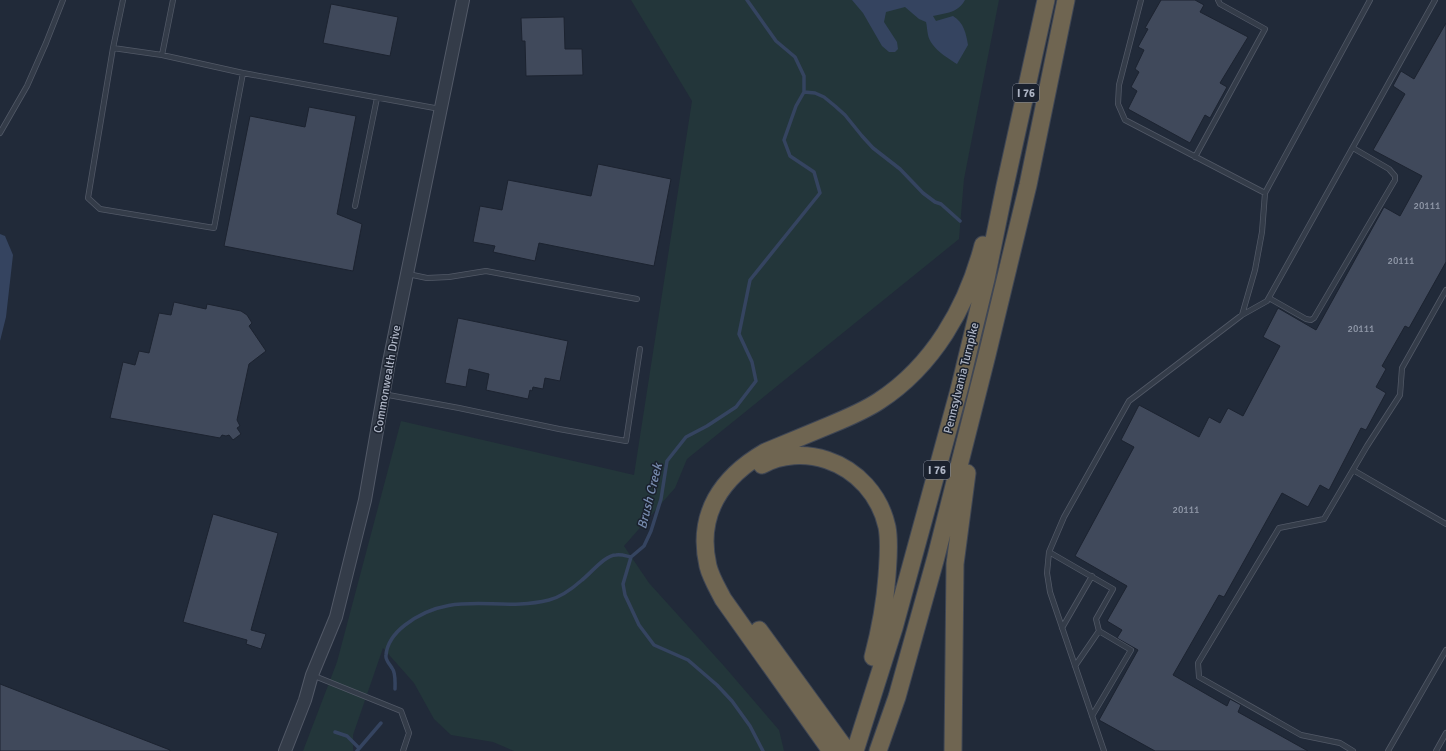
<svg xmlns="http://www.w3.org/2000/svg" width="1446" height="751" font-family="Signika,sans-serif">
<style>
.green{fill:#23363a}
.water{fill:#354460}
.lines{fill:none;stroke-linecap:round;stroke-linejoin:round}
.stream{stroke:#354460;stroke-width:3.5}
.building{fill:#40495b;stroke:#1c2330}
.service-casing{stroke:#525967;stroke-width:6}
.tertiary-casing{stroke:#525967;stroke-width:14}
.motorway-casing{stroke:#3f4654;stroke-width:19}
.service{stroke:#343c49;stroke-width:4.5}
.tertiary{stroke:#343c49;stroke-width:12}
.motorway{stroke:#6f6551;stroke-width:17}
.labels{text-anchor:middle;stroke-width:3;stroke-linejoin:round;paint-order:stroke}
.number-label{font-size:10px;fill:#939bab}
.shield{fill:#1a212e;stroke:#828998;stroke-width:1}
.shield-label{font-size:11px;font-weight:bold;fill:#afb6c6}
.street-label{font-size:12px;fill:#afb6c6;stroke:#1a212e}
.water-label{font-size:13px;font-style:italic;fill:#778bae;stroke:#1a212e}
</style>
<rect width="100%" height="100%" fill="#212a39"/>
<!-- green -->
<path class="green" d="M 631,0 L 999,0 L 964,179 L 959,239 L 687,459 L 675,488 L 624,546 L 649,583 L 724,666 L 779,730 L 784,751 L 514,751 L 493,742 L 451,735 L 434,719 L 414,683 L 383,648 L 353,735 L 353,751 L 303,751 L 337,662 L 401,421 L 634,475 L 692,101 Z"/>
<!-- water -->
<path class="water" d="M 852,0 L 965,0 C 958,13 946,13 933,16 L 936,21 L 953,16 C 964,23 966,33 968,45 L 957,64 C 946,57 931,48 928,35 C 927,30 927,26 926,22 L 919,19 L 905,7 L 886,12 L 884,22 L 897,42 L 898,49 L 895,52 L 889,52 L 882,46 L 863,13 Z
M 0,234 L 5,236 L 13,255 L 6,317 L 0,341 Z"/>
<g class="lines">
<!-- stream -->
<path class="stream" d="M 747,0 L 776,41 L 795,57 L 804,76 L 804,92 L 796,106 L 784,140 L 790,156 L 814,172 L 820,193 L 750,280 L 739,334 L 752,362 L 756,381 L 736,407 L 707,426 L 686,437 L 667,461 L 661,499 L 651,531 L 644,546 L 631,557 L 623,584 L 625,595 L 639,625 L 654,645 L 688,660 L 717,685 L 732,701 L 750,726 L 763,751
M 804,92 L 815,93 L 824,97 L 835,106 L 845,115 L 862,136 L 873,148 L 900,169 L 923,193 L 935,202 L 941,204 L 960,221
M 395,689 C 395,682 396,673 392,668 C 389,663 385,660 386,655 C 387,643 396,632 405,625 C 453,588 497,613 549,600 C 561,597 573,588 582,580 C 591,573 605,555 616,555 C 621,554 626,556 631,557
M 335,732 L 347,736 L 359,748
M 357,751 L 381,723"/>
</g>
<!-- building -->
<path class="building" d="M 1161,0 L 1195,0 L 1204,5 L 1200,12 L 1248,37 L 1220,83 L 1227,87 L 1210,118 L 1205,115 L 1190,143 L 1128,109 L 1137,91 L 1131,87 L 1139,72 L 1135,69 L 1144,50 L 1138,47 L 1148,29 L 1145,28 Z
M 331,4 L 398,17 L 390,56 L 323,43 Z
M 564,17 L 565,49 L 582,49 L 583,75 L 526,76 L 525,41 L 522,41 L 521,18 Z
M 1446,23 L 1446,262 L 1409,328 L 1405,326 L 1382,366 L 1386,369 L 1376,387 L 1386,393 L 1366,430 L 1361,428 L 1329,490 L 1320,485 L 1308,507 L 1282,493 L 1224,597 L 1219,595 L 1173,675 L 1227,706 L 1230,699 L 1241,705 L 1238,712 L 1308,751 L 1155,751 L 1099,720 L 1138,650 L 1117,638 L 1122,630 L 1107,621 L 1127,586 L 1075,556 L 1134,447 L 1121,440 L 1139,405 L 1199,437 L 1209,417 L 1220,423 L 1228,408 L 1243,416 L 1280,346 L 1263,337 L 1278,308 L 1316,330 L 1384,207 L 1400,216 L 1422,176 L 1373,150 L 1405,94 L 1393,86 L 1401,71 L 1414,79 Z
M 309,107 L 356,116 L 337,214 L 362,224 L 353,271 L 224,246 L 250,116 L 305,127 Z
M 598,164 L 671,179 L 654,266 L 539,243 L 535,261 L 493,252 L 495,246 L 473,242 L 480,206 L 502,210 L 508,180 L 591,196 Z
M 174,302 L 206,309 L 207,304 L 241,311 L 247,315 L 252,323 L 249,326 L 266,351 L 249,364 L 237,420 L 240,426 L 237,428 L 241,434 L 233,440 L 229,435 L 226,436 L 222,435 L 220,438 L 110,418 L 123,362 L 135,365 L 139,351 L 149,353 L 159,313 L 171,315 Z
M 458,318 L 568,341 L 560,381 L 545,378 L 543,389 L 533,387 L 532,391 L 530,390 L 528,399 L 486,390 L 489,374 L 469,369 L 466,387 L 445,383 Z
M 213,514 L 278,533 L 251,630 L 266,634 L 261,649 L 246,644 L 247,640 L 183,622 Z
M 0,684 L 170,750 L 170,751 L 0,751 Z"/>
<g class="lines">
<!-- service casing -->
<g class="service-casing">
<path id="service" d="M 1141,0 L 1119,85 L 1118,104 L 1125,120 L 1265,193
M 113,48 L 123,0
M 162,55 L 173,0
M 243,73 L 214,228 L 100,209 L 88,198 L 113,48 L 162,55 L 243,73 L 440,109
M 0,133 L 27,86 L 46,43 L 63,0
M 1195,157 L 1265,29 L 1220,4 L 1218,0
M 355,206 L 377,98
M 408,274 L 427,278 L 449,277 L 486,271 L 637,299
M 1269,298 L 1306,319 L 1311,320 L 1314,318 L 1395,180 L 1395,176 L 1389,169 L 1353,148
M 1242,315 L 1255,270 L 1262,232 L 1265,193 L 1370,0
M 383,394 L 459,408 L 559,429 L 626,441 L 640,349
M 1353,470 L 1446,524
M 1049,552 L 1113,589 L 1096,619 L 1099,631 L 1131,650 L 1092,716
M 1062,628 L 1092,576
M 1075,666 L 1099,631
M 312,675 L 401,711 L 409,733 L 403,751
M 1104,751 L 1050,592 L 1047,573 L 1049,552 L 1064,517 L 1129,401 L 1242,315 L 1267,301 L 1435,0
M 1353,751 L 1340,743 L 1301,735 L 1199,677 L 1198,663 L 1279,528 L 1324,519 L 1367,446 L 1400,395 L 1402,368 L 1446,290
M 1388,751 L 1446,650
M 1436,751 L 1446,733"/>
</g>
<!-- tertiary casing -->
<g class="tertiary-casing">
<path id="tertiary" d="M 285,751 L 305,700 L 312,675 L 336,617 L 365,500 L 389,362 L 463,0"/>
</g>
<!-- motorway casing -->
<g class="motorway-casing">
<path id="motorway" d="M 762,465 C 781,454 806,453 827,460 C 857,470 880,495 887,527 C 890,543 888,560 887,576 C 885,604 880,630 873,657
M 759,630 L 847,751
M 831,751 L 723,599 C 718,589 711,578 708,566 C 696,514 722,477 765,452 C 787,443 808,434 830,425 C 847,418 864,411 879,401 C 933,366 967,307 983,245
M 855,751 L 894,628 L 959,390 L 986,279 L 1005,186 L 1046,0
M 878,751 L 897,697 L 936,557 L 987,355 L 1028,185 L 1066,0
M 953,751 L 955,564 L 967,473"/>
</g>
<!-- service -->
<use href="#service" class="service"/>
<!-- tertiary -->
<use href="#tertiary" class="tertiary"/>
<!-- motorway -->
<use href="#motorway" class="motorway"/>
</g>
<g class="labels">
<!-- number labels -->
<g class="number-label">
<text x="1427" y="209">20111</text>
<text x="1401" y="264">20111</text>
<text x="1361" y="332">20111</text>
<text x="1186" y="513">20111</text>
</g>
<!-- shield labels -->
<g class="shield">
<rect x="1013" y="84" width="26" height="18" rx="3"/>
<rect x="924" y="461" width="26" height="18" rx="3"/>
</g>
<g class="shield-label">
<text x="1026" y="97">I 76</text>
<text x="937" y="474">I 76</text>
</g>
<!-- street labels -->
<g class="street-label">
<text transform="translate(961 378) rotate(-76)" y="4">Pennsylvania Turnpike</text>
<text transform="translate(387 379) rotate(-80)" y="4">Commonwealth Drive</text>
</g>
<!-- water labels -->
<g class="water-label">
<text transform="translate(649 496) rotate(-76)" y="5">Brush Creek</text>
</g>
</g>
</svg>
